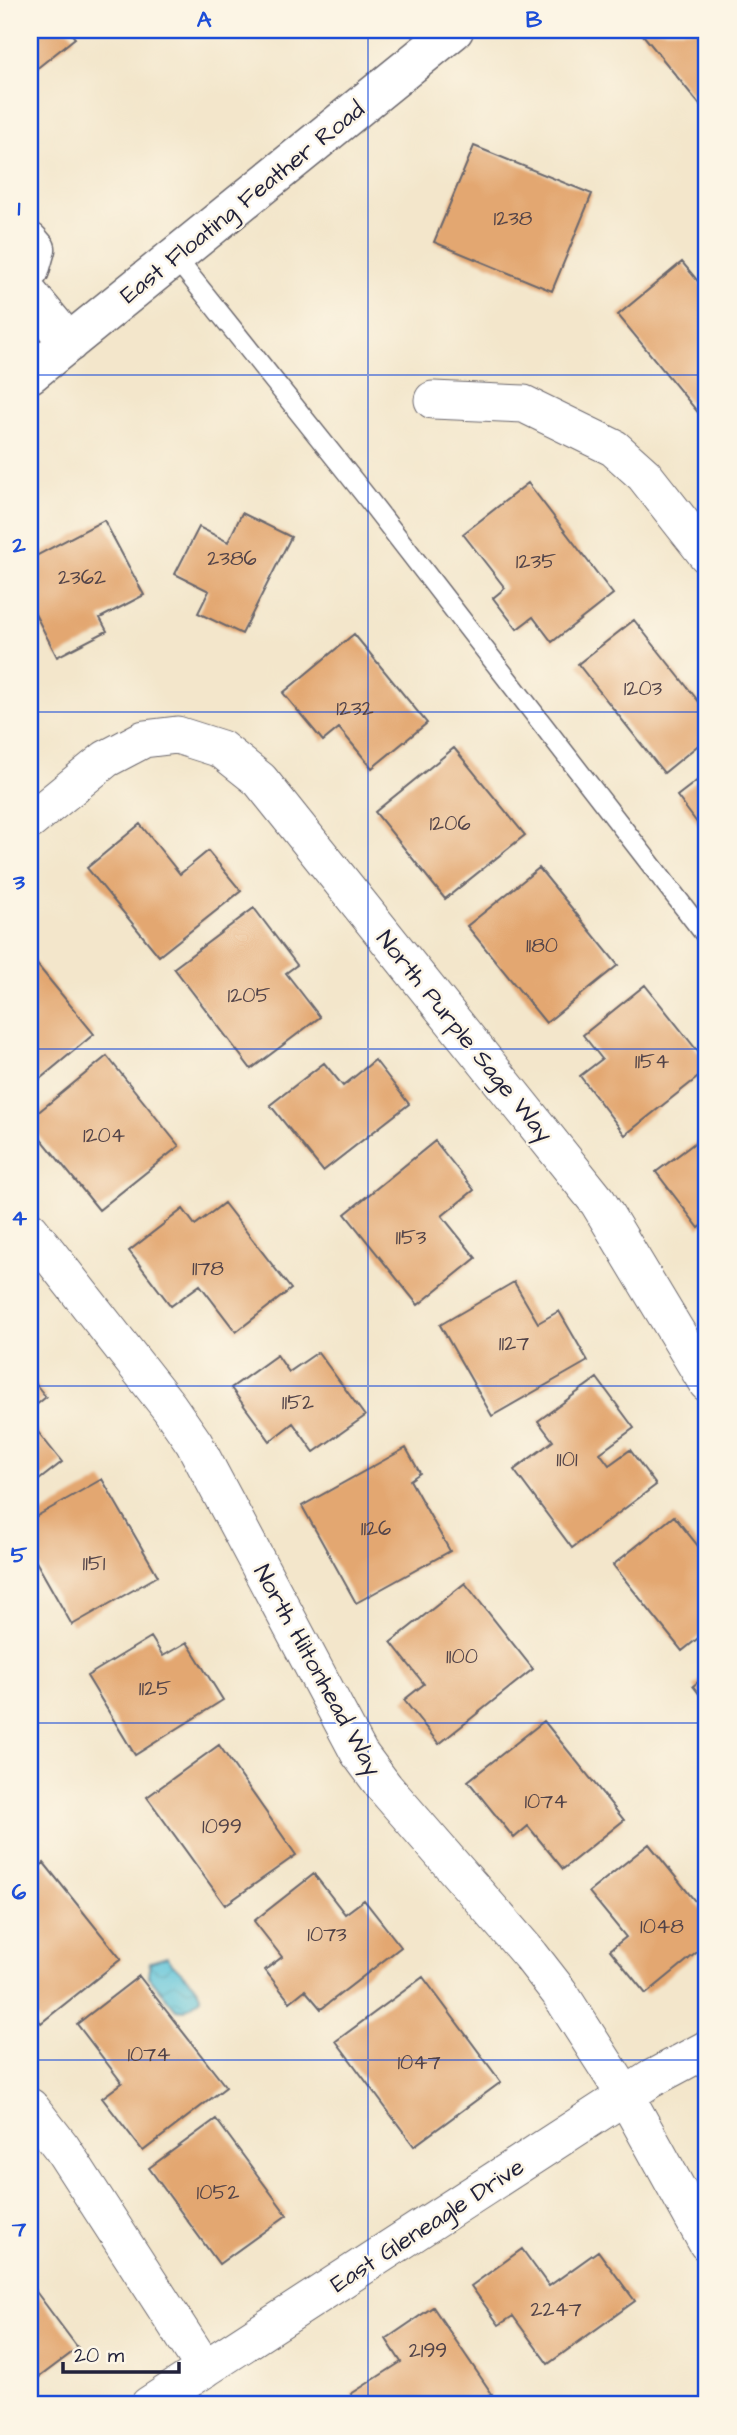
<svg xmlns="http://www.w3.org/2000/svg" width="737" height="2435" font-family="'Architects Daughter',sans-serif">
<style>
.water{fill:url(#water-waves);stroke:#40738a;stroke-width:2}
.building{fill:#e3a771}
.lines{fill:none;stroke-linecap:round;stroke-linejoin:round}
.lane-casing{stroke:#6b676d;stroke-width:22}
.street-casing{stroke:#6b676d;stroke-width:39}
.secondary-casing{stroke:#6b676d;stroke-width:41}
.lane{stroke:#fff;stroke-width:19}
.street{stroke:#fff;stroke-width:37}
.secondary{stroke:#fff;stroke-width:38}
.grid{fill:none;stroke:#1d4ed8;stroke-width:2;stroke-opacity:0.55}
.labels{text-anchor:middle;stroke-width:5;stroke-linejoin:round;paint-order:stroke}
.number-label{font-size:21px;fill:#524348}
.street-label{font-size:24px;fill:#22223b;stroke:#fcf5e5}
.neatline{fill:none;stroke:#1d4ed8;stroke-width:2.5}
.grid-label{font-size:23px;text-anchor:middle;font-weight:bold;fill:#1d4ed8}
</style>
<defs>
<pattern id="water-waves" width="16" height="10" patternUnits="userSpaceOnUse" patternTransform="scale(1.75)"><rect width="16" height="10" fill="#5dc4da"/><path d="M0 5q4-4 8 0t8 0" fill="none" stroke="#51a8bc"/></pattern>
</defs>
<rect width="100%" height="100%" fill="#fcf5e5"/>
<filter id="ink" filterUnits="userSpaceOnUse"><feTurbulence type="fractalNoise" baseFrequency=".0143" numOctaves="2"/><feDisplacementMap in="SourceGraphic" scale="14" xChannelSelector="R" yChannelSelector="G"/><feConvolveMatrix kernelMatrix="1 2 1 2 8 2 1 2 1" color-interpolation-filters="sRGB"/></filter>
<filter id="wash" filterUnits="userSpaceOnUse"><feTurbulence type="fractalNoise" baseFrequency=".00686" numOctaves="4" result="noise"/><feDisplacementMap in="SourceGraphic" scale="28" xChannelSelector="R" yChannelSelector="G"/><feGaussianBlur stdDeviation="1.57" result="paint"/><feColorMatrix in="noise" values="0 0 0 0 0 0 0 0 0 0 0 0 0 0 0 0 0 1.4 0 .05"/><feComposite in="paint" operator="in"/></filter>
<g filter="url(#wash)">
<rect width="100%" height="100%" fill="#f3e6cb"/>
<!-- water -->
<path class="water" d="M 167,1957 C 178,1972 196,1982 201,1998 L 185,2010 L 176,2009 L 148,1975 L 150,1962 Z"/>
<g id="blocks">
<!-- building -->
<path class="building" d="M 30,30 L 68,30 L 75,38 L 30,74 Z
M 639,30 L 707,30 L 707,107 L 704,110 Z
M 474,146 L 592,194 L 552,291 L 434,242 Z
M 682,262 L 707,292 L 707,410 L 700,415 L 618,315 Z
M 528,483 L 613,594 L 552,642 L 533,617 L 517,629 L 493,598 L 505,588 L 463,534 Z
M 242,513 L 291,537 L 242,634 L 198,613 L 209,591 L 175,574 L 199,527 L 228,542 Z
M 104,520 L 144,595 L 100,618 L 107,631 L 57,657 L 30,604 L 30,559 Z
M 634,620 L 707,712 L 707,738 L 664,773 L 578,664 Z
M 354,634 L 427,723 L 372,768 L 339,728 L 323,741 L 283,693 Z
M 454,748 L 525,835 L 445,899 L 375,812 Z
M 707,773 L 707,836 L 677,796 Z
M 140,824 L 180,874 L 208,851 L 241,891 L 159,956 L 87,868 Z
M 539,868 L 618,965 L 546,1023 L 467,926 Z
M 254,908 L 297,965 L 286,973 L 320,1017 L 251,1069 L 174,968 Z
M 30,956 L 94,1034 L 30,1087 Z
M 645,985 L 707,1063 L 707,1070 L 625,1135 L 580,1076 L 602,1059 L 583,1035 Z
M 107,1056 L 179,1146 L 99,1210 L 30,1125 L 30,1119 Z
M 375,1060 L 409,1104 L 323,1171 L 270,1105 L 324,1063 L 343,1086 Z
M 704,1136 L 707,1141 L 707,1222 L 699,1228 L 656,1172 Z
M 435,1141 L 474,1190 L 442,1216 L 476,1258 L 418,1305 L 345,1214 Z
M 224,1203 L 291,1289 L 236,1332 L 200,1285 L 171,1306 L 129,1251 L 183,1209 L 195,1225 Z
M 514,1282 L 538,1323 L 559,1311 L 588,1361 L 492,1416 L 440,1325 Z
M 318,1352 L 365,1416 L 314,1452 L 293,1423 L 270,1441 L 231,1388 L 277,1355 L 289,1372 Z
M 30,1377 L 46,1397 L 30,1410 Z
M 597,1378 L 634,1428 L 600,1453 L 609,1465 L 630,1450 L 656,1485 L 572,1548 L 514,1470 L 553,1441 L 538,1421 Z
M 30,1422 L 62,1462 L 30,1487 Z
M 406,1448 L 420,1473 L 410,1480 L 450,1551 L 356,1603 L 302,1506 Z
M 102,1479 L 158,1576 L 72,1625 L 30,1551 L 30,1520 Z
M 674,1516 L 707,1557 L 707,1631 L 682,1651 L 613,1565 Z
M 465,1583 L 533,1669 L 439,1744 L 404,1700 L 424,1684 L 391,1642 Z
M 151,1637 L 163,1656 L 187,1642 L 223,1700 L 135,1755 L 87,1676 Z
M 707,1675 L 707,1704 L 693,1686 Z
M 544,1721 L 624,1820 L 563,1869 L 528,1826 L 514,1838 L 468,1781 Z
M 219,1745 L 296,1855 L 225,1905 L 147,1797 Z
M 649,1844 L 707,1916 L 707,1944 L 646,1994 L 610,1950 L 626,1937 L 589,1892 Z
M 44,1863 L 121,1959 L 41,2023 L 30,2009 L 30,1874 Z
M 314,1874 L 345,1914 L 364,1900 L 401,1947 L 321,2009 L 305,1990 L 290,2002 L 265,1970 L 282,1957 L 254,1921 Z
M 139,1976 L 226,2087 L 143,2151 L 102,2098 L 122,2083 L 77,2024 Z
M 423,1977 L 501,2082 L 414,2146 L 336,2041 Z
M 216,2119 L 287,2215 L 219,2264 L 149,2168 Z
M 522,2249 L 549,2286 L 598,2251 L 635,2301 L 548,2364 L 513,2316 L 499,2325 L 471,2286 Z
M 34,2289 L 78,2348 L 30,2384 L 30,2292 Z
M 433,2307 L 492,2394 L 475,2405 L 359,2405 L 351,2394 L 401,2362 L 386,2339 Z"/>
</g>
</g>
<g filter="url(#ink)">
<use href="#blocks" fill-opacity="0" stroke="#6b676d" stroke-width="2"/>
<g class="lines">
<!-- lane casing -->
<g class="lane-casing">
<path id="lane" d="M 175,257 L 365,495 L 707,937"/>
</g>
<!-- street casing -->
<g class="street-casing">
<path id="street" d="M 433,400 L 524,404 L 614,448 L 644,475 L 707,555
M 30,821 L 106,759 L 144,739 L 177,735 L 221,749 L 260,780 L 598,1202 L 707,1383
M 30,1230 L 169,1407 L 194,1443 L 359,1753 L 385,1788 L 531,1956 L 559,1992 L 625,2095 L 707,2243
M 30,2107 L 62,2148 L 205,2369
M 149,2405 L 651,2079 L 707,2049"/>
</g>
<!-- secondary casing -->
<g class="secondary-casing">
<path id="secondary" d="M 30,242 L 36,249 L 30,270
M 30,296 L 69,343
M 30,374 L 454,30"/>
</g>
<!-- lane -->
<use href="#lane" class="lane"/>
<!-- street -->
<use href="#street" class="street"/>
<!-- secondary -->
<use href="#secondary" class="secondary"/>
</g>
</g>
<!-- grid -->
<path class="grid" d="M 368,30 L 368,2405M 30,375 L 707,375M 30,712 L 707,712M 30,1049 L 707,1049M 30,1386 L 707,1386M 30,1723 L 707,1723M 30,2060 L 707,2060"/>
<g class="labels">
<!-- number labels -->
<g class="number-label">
<text x="513" y="225">1238</text>
<text x="232" y="565">2386</text>
<text x="536" y="568">1235</text>
<text x="82" y="584">2362</text>
<text x="643" y="695">1203</text>
<text x="355" y="715">1232</text>
<text x="450" y="830">1206</text>
<text x="542" y="952">1180</text>
<text x="249" y="1002">1205</text>
<text x="652" y="1068">1154</text>
<text x="104" y="1142">1204</text>
<text x="411" y="1244">1153</text>
<text x="208" y="1275">1178</text>
<text x="514" y="1350">1127</text>
<text x="298" y="1409">1152</text>
<text x="567" y="1466">1101</text>
<text x="376" y="1535">1126</text>
<text x="94" y="1570">1151</text>
<text x="462" y="1663">1100</text>
<text x="155" y="1695">1125</text>
<text x="546" y="1808">1074</text>
<text x="222" y="1833">1099</text>
<text x="662" y="1933">1048</text>
<text x="327" y="1941">1073</text>
<text x="149" y="2061">1074</text>
<text x="419" y="2069">1047</text>
<text x="218" y="2199">1052</text>
<text x="556" y="2316">2247</text>
<text x="428" y="2357">2199</text>
</g>
<!-- street labels -->
<g class="street-label">
<text transform="translate(242 202) rotate(-39)" y="8">East Floating Feather Road</text>
<text transform="translate(465 1036) rotate(51)" y="8">North Purple Sage Way</text>
<text transform="translate(318 1670) rotate(61)" y="8">North Hiltonhead Way</text>
<text transform="translate(427 2225) rotate(-33)" y="8">East Gleneagle Drive</text>
</g>
</g>
<!-- margin -->
<rect width="737" height="2435" fill="none" stroke="#fcf5e5" stroke-width="77"/>
<!-- scale -->
<path d="M63 2362v10h116v-10" fill="none" stroke="#22223b" stroke-width="3.5"/>
<text x="74" y="2362" font-size="21" fill="#22223b" stroke="#fcf5e5" stroke-width="5" paint-order="stroke">20 m</text>
<rect x="38" y="38" width="660" height="2358" class="neatline"/>
<g class="grid-label">
<text x="204" y="27">A</text>
<text x="534" y="27">B</text>
<text x="19" y="215">1</text>
<text x="19" y="552">2</text>
<text x="19" y="889">3</text>
<text x="19" y="1225">4</text>
<text x="19" y="1562">5</text>
<text x="19" y="1899">6</text>
<text x="19" y="2236">7</text>
</g>
</svg>
